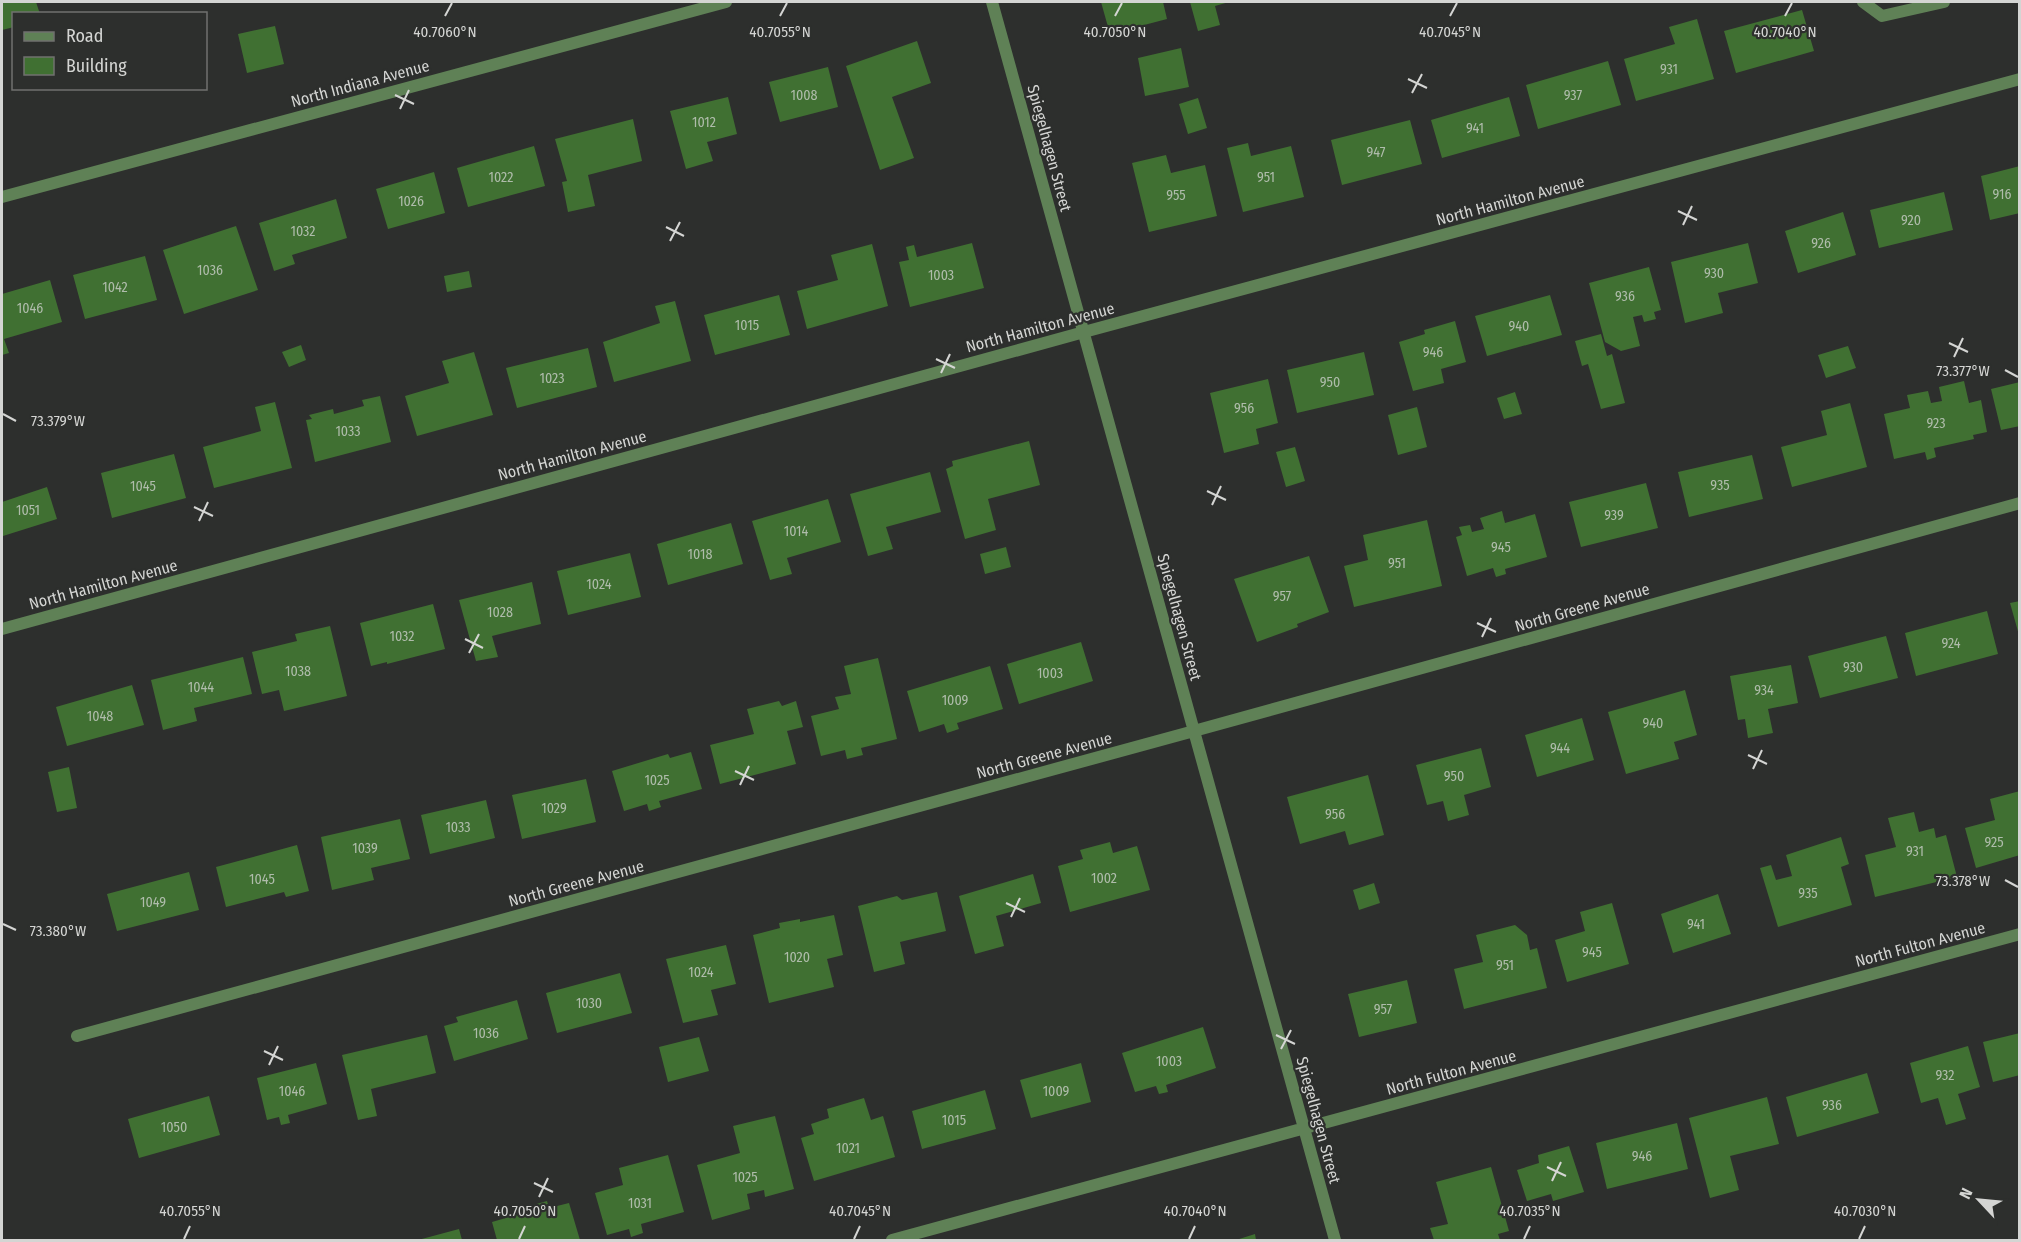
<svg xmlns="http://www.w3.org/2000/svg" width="2021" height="1242" font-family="'Fira Sans Condensed',sans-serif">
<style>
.building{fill:#407032}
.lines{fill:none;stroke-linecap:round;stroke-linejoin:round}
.lane{stroke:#5f8156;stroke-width:12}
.street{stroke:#5f8156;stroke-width:12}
.ticks{fill:none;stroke:#d4d5d3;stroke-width:2}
.labels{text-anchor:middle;stroke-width:4.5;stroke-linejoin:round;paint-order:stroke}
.number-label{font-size:14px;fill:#afbcab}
.street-label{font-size:16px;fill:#d4d5d3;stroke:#2d2f2d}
.ticks-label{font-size:15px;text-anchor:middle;fill:#d4d5d3;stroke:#2d2f2d;stroke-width:4.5;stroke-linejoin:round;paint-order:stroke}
</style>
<rect width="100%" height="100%" fill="#2d2f2d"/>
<!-- building -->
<path class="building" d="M 2,2 L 36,2 L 40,14 L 14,14 L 14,27 L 2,30 Z
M 1101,2 L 1163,2 L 1167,19 L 1110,34 Z
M 1190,2 L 1229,2 L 1215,6 L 1220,25 L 1198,31 Z
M 1802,10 L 1814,51 L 1736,73 L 1724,31 Z
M 1697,19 L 1714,79 L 1636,101 L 1624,59 L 1675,44 L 1669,27 Z
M 275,26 L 284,64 L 247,73 L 238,34 Z
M 917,41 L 931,83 L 892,97 L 914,158 L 880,170 L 846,66 Z
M 1181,48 L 1189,87 L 1145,96 L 1138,58 Z
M 1608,61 L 1621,105 L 1538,129 L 1526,85 Z
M 828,67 L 838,107 L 780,122 L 769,82 Z
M 728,97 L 737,134 L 707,142 L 713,161 L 686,169 L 670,111 Z
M 1509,97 L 1520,136 L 1442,158 L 1431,120 Z
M 1198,98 L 1207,128 L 1188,134 L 1179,104 Z
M 633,119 L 642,161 L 588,175 L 595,206 L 568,212 L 562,182 L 567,181 L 555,139 Z
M 1410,120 L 1422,164 L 1342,185 L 1331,140 Z
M 1248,143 L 1251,156 L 1291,146 L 1304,197 L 1243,212 L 1227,148 Z
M 534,146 L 545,186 L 468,207 L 457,168 Z
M 1166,155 L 1171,173 L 1205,165 L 1217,216 L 1149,232 L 1132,163 Z
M 2020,166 L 2020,213 L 1990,220 L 1981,176 Z
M 434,172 L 445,213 L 388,229 L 376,189 Z
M 1944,192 L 1953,230 L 1879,248 L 1870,210 Z
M 336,199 L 347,238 L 292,255 L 295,264 L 274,271 L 259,223 Z
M 1843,212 L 1856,255 L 1798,273 L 1785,231 Z
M 236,226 L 258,290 L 184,314 L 163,250 Z
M 972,243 L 984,288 L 910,307 L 899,262 L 909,260 L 906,247 L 914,245 L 917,257 Z
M 1748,243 L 1758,283 L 1718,293 L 1723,313 L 1685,323 L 1671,262 Z
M 872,244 L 888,306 L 807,329 L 797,291 L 838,280 L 831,255 Z
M 145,256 L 157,300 L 85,319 L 73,275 Z
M 1649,267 L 1661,310 L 1654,312 L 1656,319 L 1644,322 L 1642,315 L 1633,317 L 1640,346 L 1621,351 L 1605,342 L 1589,283 Z
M 469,271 L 472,287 L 447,292 L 444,276 Z
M 50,280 L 62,322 L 4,339 L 9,353 L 2,355 L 2,294 Z
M 779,295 L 790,335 L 715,355 L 704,315 Z
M 1550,295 L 1562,335 L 1487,356 L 1475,316 Z
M 675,301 L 691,361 L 614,382 L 603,342 L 660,323 L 655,306 Z
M 1455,321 L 1466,362 L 1441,369 L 1444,383 L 1413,391 L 1399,342 L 1425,334 L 1424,330 Z
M 1601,334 L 1607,356 L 1612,354 L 1625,403 L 1601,409 L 1588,364 L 1582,366 L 1575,341 Z
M 301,345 L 306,360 L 289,367 L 282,352 Z
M 1848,346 L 1856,368 L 1826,378 L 1818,355 Z
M 588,348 L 597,387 L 517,408 L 506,368 Z
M 474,352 L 493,415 L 417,436 L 405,396 L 449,383 L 442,361 Z
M 1364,352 L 1374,395 L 1297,413 L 1287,370 Z
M 1268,379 L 1278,423 L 1256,429 L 1259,444 L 1224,453 L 1210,393 Z
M 1964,381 L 1969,403 L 1981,400 L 1987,432 L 1973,435 L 1974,439 L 1934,448 L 1936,457 L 1927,460 L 1925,452 L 1894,459 L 1884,414 L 1910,408 L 1907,395 L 1928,391 L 1931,403 L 1942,401 L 1939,387 Z
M 2020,382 L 2020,426 L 2001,430 L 1991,389 Z
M 1515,392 L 1522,414 L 1504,419 L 1497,398 Z
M 380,396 L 391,442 L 315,462 L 306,420 L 312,419 L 309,415 L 333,409 L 334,414 L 364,406 L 362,400 Z
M 275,402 L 292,468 L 214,488 L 203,447 L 261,431 L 255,407 Z
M 1850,403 L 1867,467 L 1792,487 L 1781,447 L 1827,435 L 1821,411 Z
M 1417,407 L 1427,447 L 1398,455 L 1388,415 Z
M 1029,441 L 1040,485 L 988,499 L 996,530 L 965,539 L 946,469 L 953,466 L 952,461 Z
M 1295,447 L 1305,481 L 1286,487 L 1276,452 Z
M 174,454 L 186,498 L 112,518 L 101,473 Z
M 1752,455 L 1763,499 L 1689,517 L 1678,472 Z
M 930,472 L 941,512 L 886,527 L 893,549 L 868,556 L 850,494 Z
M 1646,483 L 1658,528 L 1581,547 L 1569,502 Z
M 47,487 L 57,519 L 3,536 L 2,502 Z
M 828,499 L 841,542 L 787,558 L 792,574 L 770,580 L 752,521 Z
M 1502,511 L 1505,523 L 1535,514 L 1547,557 L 1505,569 L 1506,574 L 1496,577 L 1493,568 L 1467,576 L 1456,537 L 1462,535 L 1459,527 L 1470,525 L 1472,532 L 1484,529 L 1480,518 Z
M 1427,520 L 1442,586 L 1354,607 L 1344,566 L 1368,560 L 1363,535 Z
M 731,523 L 743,564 L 668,585 L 657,544 Z
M 1006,547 L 1011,567 L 985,574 L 980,554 Z
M 630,553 L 641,597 L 568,615 L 557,571 Z
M 1309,556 L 1329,612 L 1297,624 L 1298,627 L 1257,642 L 1234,579 Z
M 532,582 L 541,624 L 492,636 L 498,657 L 476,661 L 459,600 Z
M 2020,601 L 2020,635 L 2019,635 L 2010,603 Z
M 433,604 L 445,649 L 387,664 L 387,662 L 371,666 L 360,623 Z
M 1987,611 L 1998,654 L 1916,676 L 1905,633 Z
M 330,626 L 347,696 L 284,711 L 279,690 L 262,694 L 252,652 L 297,641 L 295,634 Z
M 1886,636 L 1898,678 L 1820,698 L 1808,656 Z
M 1081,642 L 1093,681 L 1019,704 L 1007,664 Z
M 243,657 L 252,694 L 194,708 L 197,721 L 163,730 L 151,680 Z
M 878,658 L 897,739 L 861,748 L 863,755 L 847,759 L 845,750 L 821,756 L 811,716 L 839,709 L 835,697 L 851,694 L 844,666 Z
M 1791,665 L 1798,703 L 1768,709 L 1773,733 L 1748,738 L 1745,719 L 1738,720 L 1730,676 Z
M 990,666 L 1003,709 L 957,723 L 959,729 L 947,733 L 944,724 L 919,732 L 907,691 Z
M 132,685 L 144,725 L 67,746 L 56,707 Z
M 1685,690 L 1697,735 L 1674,742 L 1679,759 L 1626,774 L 1608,712 Z
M 779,701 L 782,706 L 796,701 L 803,727 L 787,731 L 796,764 L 720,784 L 710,745 L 754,734 L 747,709 Z
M 1582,718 L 1594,760 L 1537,777 L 1525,735 Z
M 1481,748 L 1491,787 L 1464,795 L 1469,815 L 1448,821 L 1443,801 L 1427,805 L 1416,765 Z
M 691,752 L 702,789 L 659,801 L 661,807 L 649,811 L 647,804 L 624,811 L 612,771 L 668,754 L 670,758 Z
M 69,767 L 77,808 L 57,812 L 48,772 Z
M 1368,775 L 1384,835 L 1349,845 L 1345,831 L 1300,844 L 1287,797 Z
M 586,779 L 596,822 L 522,839 L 512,795 Z
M 2020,791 L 2020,855 L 1976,868 L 1965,828 L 1995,820 L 1990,799 Z
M 486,800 L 495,838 L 430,854 L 421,815 Z
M 1914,812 L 1919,832 L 1934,828 L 1936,838 L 1946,835 L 1957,877 L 1875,897 L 1865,855 L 1896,847 L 1888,818 Z
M 400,819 L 410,859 L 371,868 L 374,880 L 332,890 L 321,837 Z
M 1841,837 L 1849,864 L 1841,867 L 1852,905 L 1778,927 L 1760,868 L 1771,865 L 1776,880 L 1792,876 L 1786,855 Z
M 1110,842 L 1113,853 L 1137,846 L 1150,890 L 1070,912 L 1058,866 L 1083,859 L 1080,850 Z
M 297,845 L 309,891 L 286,897 L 284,892 L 226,907 L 216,867 Z
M 189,872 L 199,910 L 117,931 L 107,894 Z
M 1033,874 L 1041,903 L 996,916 L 1004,946 L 975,954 L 959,896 Z
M 1374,883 L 1380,903 L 1359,910 L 1353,890 Z
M 937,892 L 946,931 L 900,942 L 905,964 L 874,972 L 858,906 L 897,896 L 902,900 Z
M 1718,894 L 1731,934 L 1673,953 L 1661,914 Z
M 1612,903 L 1629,964 L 1567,982 L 1555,940 L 1585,931 L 1580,912 Z
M 834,915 L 843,955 L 827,959 L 834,987 L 769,1003 L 753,935 L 780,928 L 779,923 L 800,919 L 800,922 Z
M 1515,925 L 1527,935 L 1530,950 L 1537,948 L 1547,988 L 1464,1009 L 1454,969 L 1483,962 L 1476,935 Z
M 726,945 L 736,984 L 711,990 L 718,1015 L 683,1023 L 666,959 Z
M 620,973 L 632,1013 L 557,1033 L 546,993 Z
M 1407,980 L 1417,1023 L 1359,1037 L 1348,994 Z
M 517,1000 L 528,1039 L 454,1061 L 444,1026 L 458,1022 L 456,1017 Z
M 1203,1027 L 1216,1068 L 1166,1085 L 1168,1092 L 1159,1094 L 1156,1086 L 1135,1092 L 1122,1053 Z
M 2020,1033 L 2020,1075 L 1993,1082 L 1983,1042 Z
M 427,1035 L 436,1073 L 371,1089 L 377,1116 L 358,1120 L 342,1055 Z
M 699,1037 L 709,1071 L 668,1082 L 659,1047 Z
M 1968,1046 L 1980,1087 L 1958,1094 L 1966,1119 L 1946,1125 L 1938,1098 L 1921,1103 L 1910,1063 Z
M 316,1063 L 327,1104 L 288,1115 L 290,1123 L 281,1125 L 279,1117 L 267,1120 L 257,1078 Z
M 1081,1063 L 1091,1102 L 1031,1118 L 1020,1080 Z
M 1867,1073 L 1879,1113 L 1797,1137 L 1786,1097 Z
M 985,1090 L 996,1129 L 922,1149 L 912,1111 Z
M 209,1096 L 220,1135 L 139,1158 L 128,1119 Z
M 1767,1097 L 1779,1144 L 1730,1156 L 1739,1190 L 1710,1198 L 1689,1118 Z
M 864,1098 L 871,1120 L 883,1116 L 895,1157 L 814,1181 L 801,1138 L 814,1134 L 811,1124 L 829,1118 L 827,1109 Z
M 775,1116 L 794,1189 L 765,1197 L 764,1190 L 747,1194 L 750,1209 L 712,1220 L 697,1165 L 740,1153 L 733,1126 Z
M 1677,1123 L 1688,1169 L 1607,1189 L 1596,1143 Z
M 1569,1146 L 1584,1192 L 1553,1201 L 1551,1194 L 1527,1201 L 1517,1170 L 1539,1163 L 1538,1155 Z
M 668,1155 L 684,1212 L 641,1224 L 643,1233 L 631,1237 L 629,1229 L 607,1235 L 595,1193 L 623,1185 L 619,1168 Z
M 1491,1167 L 1509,1231 L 1498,1234 L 1500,1240 L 1434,1240 L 1430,1228 L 1448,1224 L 1436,1182 Z
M 547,1201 L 549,1208 L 569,1203 L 580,1240 L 497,1240 L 492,1222 L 527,1212 L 526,1207 Z
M 459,1229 L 462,1240 L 418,1240 Z
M 1255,1234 L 1256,1240 L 1236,1240 Z"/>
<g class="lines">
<!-- lane -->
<path class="lane" d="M 1863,2 L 1882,16 L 1944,2"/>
<!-- street -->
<path class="street" d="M 992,2 L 1335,1240
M 2,197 L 726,2
M 2,629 L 1084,332 L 2020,79
M 77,1036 L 1194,731 L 2020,503
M 892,1240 L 2020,934"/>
</g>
<!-- ticks -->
<path class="ticks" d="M 445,16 L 452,3M 780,16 L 787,3M 1115,16 L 1122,3M 1450,16 L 1457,3M 1785,16 L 1792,3M 1408,79 L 1427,88M 1412,93 L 1422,74M 395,95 L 414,104M 400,109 L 409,90M 1678,211 L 1697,220M 1683,225 L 1692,206M 666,227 L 684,236M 670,241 L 680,222M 1949,343 L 1968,352M 1954,357 L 1963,338M 936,359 L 955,368M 2005,370 L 2018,377M 941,373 L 950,354M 3,414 L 16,421M 1207,491 L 1226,500M 1212,505 L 1221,486M 194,507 L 213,516M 199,521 L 208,502M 1477,623 L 1496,632M 1482,637 L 1491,618M 465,639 L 483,648M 469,653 L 479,634M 1748,755 L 1767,764M 1753,769 L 1762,750M 735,771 L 754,780M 740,785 L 749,766M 2005,880 L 2018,887M 1006,903 L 1025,912M 1011,917 L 1020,898M 3,924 L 16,930M 1276,1035 L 1295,1044M 1281,1049 L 1291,1030M 264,1051 L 283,1060M 269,1065 L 278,1046M 1547,1167 L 1566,1176M 1552,1181 L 1561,1162M 534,1183 L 553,1192M 539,1197 L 548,1178M 184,1239 L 190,1226M 519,1239 L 525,1226M 854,1239 L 860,1226M 1189,1239 L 1195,1226M 1524,1239 L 1530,1226M 1859,1239 L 1865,1226"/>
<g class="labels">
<!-- number labels -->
<g class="number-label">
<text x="1669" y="74">931</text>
<text x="804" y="100">1008</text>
<text x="1573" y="100">937</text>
<text x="704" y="127">1012</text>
<text x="1475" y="133">941</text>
<text x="1376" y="157">947</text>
<text x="501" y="182">1022</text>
<text x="1266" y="182">951</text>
<text x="2002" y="199">916</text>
<text x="1176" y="200">955</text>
<text x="411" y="206">1026</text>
<text x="1911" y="225">920</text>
<text x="303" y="236">1032</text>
<text x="1821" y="248">926</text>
<text x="210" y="275">1036</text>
<text x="1714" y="278">930</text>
<text x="941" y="280">1003</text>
<text x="115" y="292">1042</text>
<text x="1625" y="301">936</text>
<text x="30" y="313">1046</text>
<text x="747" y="330">1015</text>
<text x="1519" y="331">940</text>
<text x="1433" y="357">946</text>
<text x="552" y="383">1023</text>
<text x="1330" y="387">950</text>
<text x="1244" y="413">956</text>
<text x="1936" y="428">923</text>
<text x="348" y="436">1033</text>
<text x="1720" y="490">935</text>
<text x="143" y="491">1045</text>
<text x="28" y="515">1051</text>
<text x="1614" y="520">939</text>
<text x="796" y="536">1014</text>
<text x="1501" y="552">945</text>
<text x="700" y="559">1018</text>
<text x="1397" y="568">951</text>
<text x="599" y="589">1024</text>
<text x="1282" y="601">957</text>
<text x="500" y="617">1028</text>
<text x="402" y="641">1032</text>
<text x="1951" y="648">924</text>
<text x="1853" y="672">930</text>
<text x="298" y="676">1038</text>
<text x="1050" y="678">1003</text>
<text x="201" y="692">1044</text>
<text x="1764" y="695">934</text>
<text x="955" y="705">1009</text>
<text x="100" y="721">1048</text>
<text x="1653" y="728">940</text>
<text x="1560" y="753">944</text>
<text x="1454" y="781">950</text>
<text x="657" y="785">1025</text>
<text x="554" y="813">1029</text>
<text x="1335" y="819">956</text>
<text x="458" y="832">1033</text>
<text x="1994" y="847">925</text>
<text x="365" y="853">1039</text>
<text x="1915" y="856">931</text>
<text x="1104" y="883">1002</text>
<text x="262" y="884">1045</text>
<text x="1808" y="898">935</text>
<text x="153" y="907">1049</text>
<text x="1696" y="929">941</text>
<text x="1592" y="957">945</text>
<text x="797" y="962">1020</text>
<text x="1505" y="970">951</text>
<text x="701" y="977">1024</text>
<text x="589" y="1008">1030</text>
<text x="1383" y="1014">957</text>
<text x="486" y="1038">1036</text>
<text x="1169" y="1066">1003</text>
<text x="1945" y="1080">932</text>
<text x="292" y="1096">1046</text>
<text x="1056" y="1096">1009</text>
<text x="1832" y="1110">936</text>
<text x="954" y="1125">1015</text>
<text x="174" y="1132">1050</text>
<text x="848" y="1153">1021</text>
<text x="1642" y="1161">946</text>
<text x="745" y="1182">1025</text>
<text x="640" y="1208">1031</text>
</g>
<!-- street labels -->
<g class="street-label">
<text transform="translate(360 83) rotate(-15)" y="6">North Indiana Avenue</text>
<text transform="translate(1050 148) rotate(75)" y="6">Spiegelhagen Street</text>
<text transform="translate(1510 200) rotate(-15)" y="6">North Hamilton Avenue</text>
<text transform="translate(1040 327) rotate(-15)" y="6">North Hamilton Avenue</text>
<text transform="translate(572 455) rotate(-15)" y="6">North Hamilton Avenue</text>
<text transform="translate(103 584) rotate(-15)" y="6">North Hamilton Avenue</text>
<text transform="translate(1582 607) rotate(-16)" y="6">North Greene Avenue</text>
<text transform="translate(1180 617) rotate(75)" y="6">Spiegelhagen Street</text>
<text transform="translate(1044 755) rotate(-15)" y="6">North Greene Avenue</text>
<text transform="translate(576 883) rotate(-15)" y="6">North Greene Avenue</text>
<text transform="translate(1920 944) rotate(-15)" y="6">North Fulton Avenue</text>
<text transform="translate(1451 1072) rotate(-15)" y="6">North Fulton Avenue</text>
<text transform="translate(1319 1120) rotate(75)" y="6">Spiegelhagen Street</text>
</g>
</g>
<g class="ticks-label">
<text x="445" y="37">40.7060°N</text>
<text x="780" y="37">40.7055°N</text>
<text x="1115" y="37">40.7050°N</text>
<text x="1450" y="37">40.7045°N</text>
<text x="1785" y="37">40.7040°N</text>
<text x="1963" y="376">73.377°W</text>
<text x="58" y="426">73.379°W</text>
<text x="1963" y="886">73.378°W</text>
<text x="58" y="936">73.380°W</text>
<text x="190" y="1216">40.7055°N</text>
<text x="525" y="1216">40.7050°N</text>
<text x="860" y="1216">40.7045°N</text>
<text x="1195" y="1216">40.7040°N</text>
<text x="1530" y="1216">40.7035°N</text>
<text x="1865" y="1216">40.7030°N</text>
</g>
<!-- border -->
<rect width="2021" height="1242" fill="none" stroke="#d4d5d3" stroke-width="6"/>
<!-- legend -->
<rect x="12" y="12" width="195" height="78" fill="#2d2f2d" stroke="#70716f" stroke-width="1.5"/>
<rect x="24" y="32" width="30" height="9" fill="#5f8156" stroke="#70716f" stroke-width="1.5"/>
<text x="66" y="42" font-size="18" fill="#d4d5d3">Road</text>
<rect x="24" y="57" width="30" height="18" fill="#407032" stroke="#70716f" stroke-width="1.5"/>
<text x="66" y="72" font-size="18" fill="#d4d5d3">Building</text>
<!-- north arrow -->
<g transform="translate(1979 1200) rotate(296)" stroke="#2d2f2d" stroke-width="4.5" paint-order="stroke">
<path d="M0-4.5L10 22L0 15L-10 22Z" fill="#d4d5d3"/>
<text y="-9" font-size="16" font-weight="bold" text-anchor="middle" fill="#d4d5d3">N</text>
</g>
</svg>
